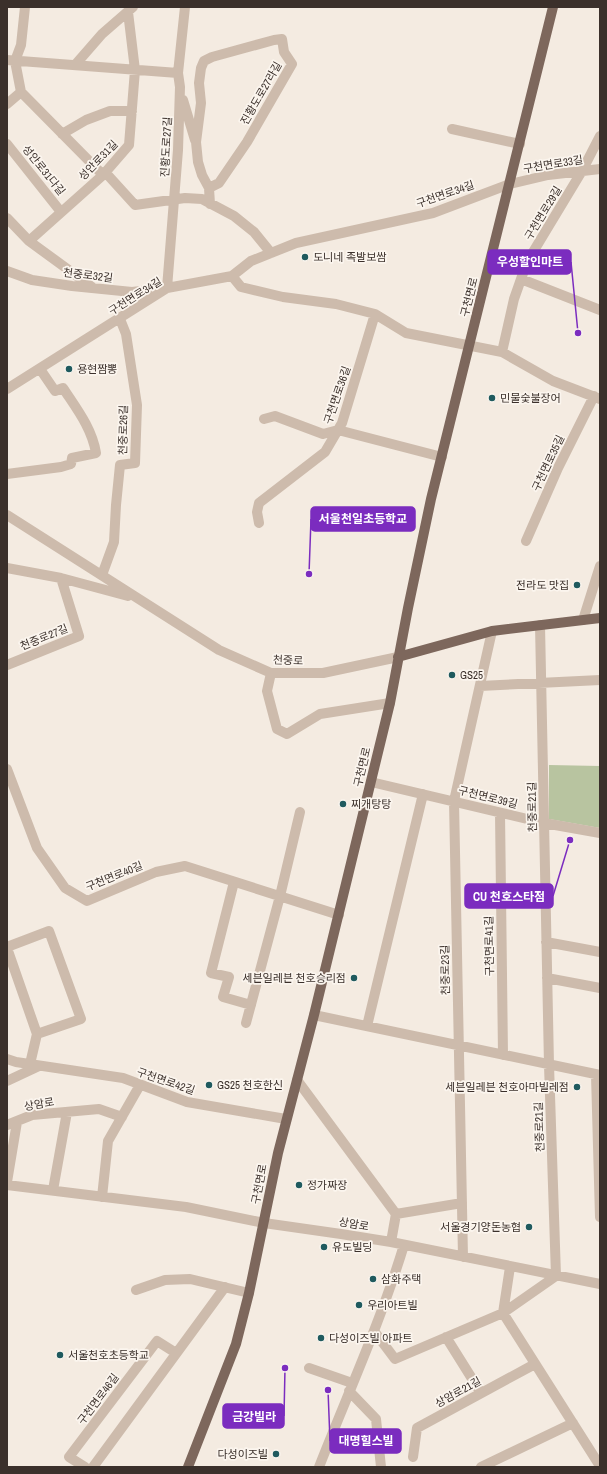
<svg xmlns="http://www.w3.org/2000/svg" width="607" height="1474" font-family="'Archivo Narrow','Noto Sans KR',sans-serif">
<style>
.green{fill:#b8c4a0}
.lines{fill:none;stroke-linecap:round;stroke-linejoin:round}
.minor{stroke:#cdbbac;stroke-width:10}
.major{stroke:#7d675c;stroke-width:10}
.poi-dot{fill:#1f5a5e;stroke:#fbf5ee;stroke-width:1.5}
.labels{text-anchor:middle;stroke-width:3.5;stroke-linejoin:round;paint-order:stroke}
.street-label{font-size:11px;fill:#3b302b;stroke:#fbf5ee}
.poi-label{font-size:11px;fill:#3b302b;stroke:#fbf5ee;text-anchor:start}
.leader{fill:none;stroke:#7b2cbf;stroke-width:1.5}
.callout-dot{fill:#7b2cbf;stroke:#fbf5ee;stroke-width:1.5}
.callout{fill:#7b2cbf;stroke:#7b2cbf;stroke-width:1.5}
.callout-label{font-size:12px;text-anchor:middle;font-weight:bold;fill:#fff}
</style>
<rect width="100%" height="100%" fill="#f4ebe1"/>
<!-- green -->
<path class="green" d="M 549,765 L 600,766 L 600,828 L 549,819 Z"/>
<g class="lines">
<!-- minor -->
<path class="minor" d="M 7,60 L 178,73
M 15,61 L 21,92 L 103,175
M 15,61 L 21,45 L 25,7
M 75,65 L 102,34 L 133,7
M 183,100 L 195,140
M 7,104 L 21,92
M 452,129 L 520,144
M 62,134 L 86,120 L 110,111 L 132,111
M 7,144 L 61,212
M 105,172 L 135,205 L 185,198 L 202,199 L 234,216 L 254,232 L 271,253
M 209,188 L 219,183 L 247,142 L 292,64 L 284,52 L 282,39 L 274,40 L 212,57 L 204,61 L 201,68 L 199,83 L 201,103 L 196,142 L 198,162 L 202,175 L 209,188 L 210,204
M 7,218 L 29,241 L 92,287
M 29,241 L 103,175 L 129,145 L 135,70 L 128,12
M 7,271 L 32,280 L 72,286 L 132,292 L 167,288 L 178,150 L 180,87 L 178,73 L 185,7
M 232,276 L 241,287 L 283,297 L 336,304 L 375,314 L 406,333 L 502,352 L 553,381 L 600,399
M 521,279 L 600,310
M 502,352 L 514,299 L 527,262 L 582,171 L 600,136
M 7,389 L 167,288 L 232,276 L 251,261 L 296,243 L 433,213 L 510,184 L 548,175 L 600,169
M 264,419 L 275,416 L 323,434 L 338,430 L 442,457
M 7,474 L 61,467 L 71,464 L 72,458 L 96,453 C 92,428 76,408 63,388 L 55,391 L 40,369
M 7,515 L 219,650 L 271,673 L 323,673 L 398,657
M 259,523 L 257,512 L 259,503 L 325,452 L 342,423 L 375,314
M 526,541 L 558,468 L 594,396
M 7,568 L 61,578 L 128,596
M 102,575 L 114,542 L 116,505 L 120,465 L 135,463 L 137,405 L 126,334 L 120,319
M 583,620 L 600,566
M 7,665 L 79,636 L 61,578
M 271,673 L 267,691 L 277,729 L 287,734 L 320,714 L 390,703
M 480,686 L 600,680
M 7,769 L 37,848 L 65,888 L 87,901 L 156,872 L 185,866 L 339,915
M 371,782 L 544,823 L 600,833
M 500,813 L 503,1055
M 234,882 L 211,973 L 229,977 L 223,997 L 251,1005
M 546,942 L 600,952
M 7,947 L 49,931 L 81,1019 L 37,1034
M 7,948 L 37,1034 L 30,1064
M 547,978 L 600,988
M 314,1015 L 600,1075
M 246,1023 L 280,896 L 300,812
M 367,1026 L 423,794
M 7,1059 L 16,1062 L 123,1078 L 187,1102 L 286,1119
M 596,1075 L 600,1217
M 297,1080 L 396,1214 L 391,1242
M 7,1081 L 39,1066
M 7,1125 L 32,1115 L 99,1109 L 122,1117
M 7,1182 L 17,1122
M 7,1185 L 186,1207 L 264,1223 L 341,1234 L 391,1242 L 600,1284
M 53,1190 L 67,1112
M 102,1197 L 108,1141 L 140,1085
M 396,1214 L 462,1203
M 463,1257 L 454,801 L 492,631
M 510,1267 L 503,1313 L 600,1466
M 136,1290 L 165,1280 L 190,1279 L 249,1293
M 374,1331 L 395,1359 L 503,1313 L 556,1276 L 549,1065 L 540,625
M 446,1337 L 481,1393
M 309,1368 L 352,1383
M 349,1391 L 376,1419 L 381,1467
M 413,1457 L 417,1428 L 535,1364
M 85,1467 L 69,1457 L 157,1341 L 176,1353
M 93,1467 L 225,1287
M 319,1467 C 348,1393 381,1321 404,1245
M 481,1467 L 573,1423"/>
<!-- major -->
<path class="major" d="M 398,657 L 492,631 L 600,618
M 188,1467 L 236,1344 L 249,1293 L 278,1153 L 314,1015 L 390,703 L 408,608 L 431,499 L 553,7"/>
</g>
<!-- markers -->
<g class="poi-dot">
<circle cx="305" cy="257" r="4"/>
<circle cx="69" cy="369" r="4"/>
<circle cx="492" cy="398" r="4"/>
<circle cx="577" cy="585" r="4"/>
<circle cx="452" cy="675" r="4"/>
<circle cx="343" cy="804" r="4"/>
<circle cx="354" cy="978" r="4"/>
<circle cx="209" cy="1085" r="4"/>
<circle cx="577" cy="1087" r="4"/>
<circle cx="299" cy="1185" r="4"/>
<circle cx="529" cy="1227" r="4"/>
<circle cx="324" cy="1247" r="4"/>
<circle cx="373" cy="1279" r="4"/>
<circle cx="359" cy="1305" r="4"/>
<circle cx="321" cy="1338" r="4"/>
<circle cx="60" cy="1355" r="4"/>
<circle cx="276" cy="1454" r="4"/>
</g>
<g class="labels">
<!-- street labels -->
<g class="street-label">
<text transform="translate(261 93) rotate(-60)" y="4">진황도로27라길</text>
<text transform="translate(166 147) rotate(-87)" y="4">진황도로27길</text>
<text transform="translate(98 160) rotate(-46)" y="4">성안로31길</text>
<text transform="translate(553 164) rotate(-9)" y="4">구천면로33길</text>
<text transform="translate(44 170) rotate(51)" y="4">성안로31다길</text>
<text transform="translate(445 194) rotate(-19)" y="4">구천면로34길</text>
<text transform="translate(543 213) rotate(-59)" y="4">구천면로29길</text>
<text transform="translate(88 275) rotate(7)" y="4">천중로32길</text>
<text transform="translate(135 296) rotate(-32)" y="4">구천면로34길</text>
<text transform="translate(469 297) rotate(-76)" y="4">구천면로</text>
<text transform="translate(337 395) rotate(-71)" y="4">구천면로36길</text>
<text transform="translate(123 430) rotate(-89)" y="4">천중로26길</text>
<text transform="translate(548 463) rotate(-65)" y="4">구천면로35길</text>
<text transform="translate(44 637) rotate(-22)" y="4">천중로27길</text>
<text transform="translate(288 660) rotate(2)" y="4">천중로</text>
<text transform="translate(362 767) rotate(-77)" y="4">구천면로</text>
<text transform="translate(488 797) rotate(14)" y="4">구천면로39길</text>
<text transform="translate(532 807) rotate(-91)" y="4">천중로21길</text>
<text transform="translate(114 876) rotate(-22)" y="4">구천면로40길</text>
<text transform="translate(489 946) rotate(-91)" y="4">구천면로41길</text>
<text transform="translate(445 970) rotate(-91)" y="4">천중로23길</text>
<text transform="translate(166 1081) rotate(19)" y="4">구천면로42길</text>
<text transform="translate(39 1104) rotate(-10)" y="4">상암로</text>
<text transform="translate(539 1127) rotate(-92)" y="4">천중로21길</text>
<text transform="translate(259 1184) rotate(-79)" y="4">구천면로</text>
<text transform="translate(354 1224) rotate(10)" y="4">상암로</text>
<text transform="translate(458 1392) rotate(-29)" y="4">상암로21길</text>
<text transform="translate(98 1399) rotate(-53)" y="4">구천면로46길</text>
</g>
<!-- poi labels -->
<g class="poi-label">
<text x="313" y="261">도니네 족발보쌈</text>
<text x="77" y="373">용현짬뽕</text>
<text x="500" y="402">민물숯불장어</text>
<text x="569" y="589" text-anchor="end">전라도 맛집</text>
<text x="460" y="679">GS25</text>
<text x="351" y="808">찌개탕탕</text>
<text x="346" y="982" text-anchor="end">세븐일레븐 천호승리점</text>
<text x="217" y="1089">GS25 천호한신</text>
<text x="569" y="1091" text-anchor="end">세븐일레븐 천호아마빌레점</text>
<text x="307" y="1189">정가짜장</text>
<text x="521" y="1231" text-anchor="end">서울경기양돈농협</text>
<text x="332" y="1251">유도빌딩</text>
<text x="381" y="1283">삼화주택</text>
<text x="367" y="1309">우리아트빌</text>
<text x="329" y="1342">다성이즈빌 아파트</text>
<text x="68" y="1359">서울천호초등학교</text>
<text x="268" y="1458" text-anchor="end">다성이즈빌</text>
</g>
</g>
<!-- callouts -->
<path class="leader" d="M578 333L571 262M309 574L311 519M570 840L553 896M285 1368L284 1416M328 1390L330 1441"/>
<g class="callout-dot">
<circle cx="578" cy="333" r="4"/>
<circle cx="309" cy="574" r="4"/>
<circle cx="570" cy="840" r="4"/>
<circle cx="285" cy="1368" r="4"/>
<circle cx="328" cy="1390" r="4"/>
</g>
<g class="callout">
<rect x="488" y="250" width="83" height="24" rx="4"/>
<rect x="311" y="507" width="104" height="24" rx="4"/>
<rect x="465" y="884" width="88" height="24" rx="4"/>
<rect x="223" y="1404" width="61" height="24" rx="4"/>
<rect x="330" y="1429" width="71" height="24" rx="4"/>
</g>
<g class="callout-label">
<text x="530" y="266">우성할인마트</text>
<text x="363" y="523">서울천일초등학교</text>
<text x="509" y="901">CU 천호스타점</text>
<text x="254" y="1421">금강빌라</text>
<text x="366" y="1445">대명힐스빌</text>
</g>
<!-- border -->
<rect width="607" height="1474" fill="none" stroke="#3b302b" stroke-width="16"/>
</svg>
